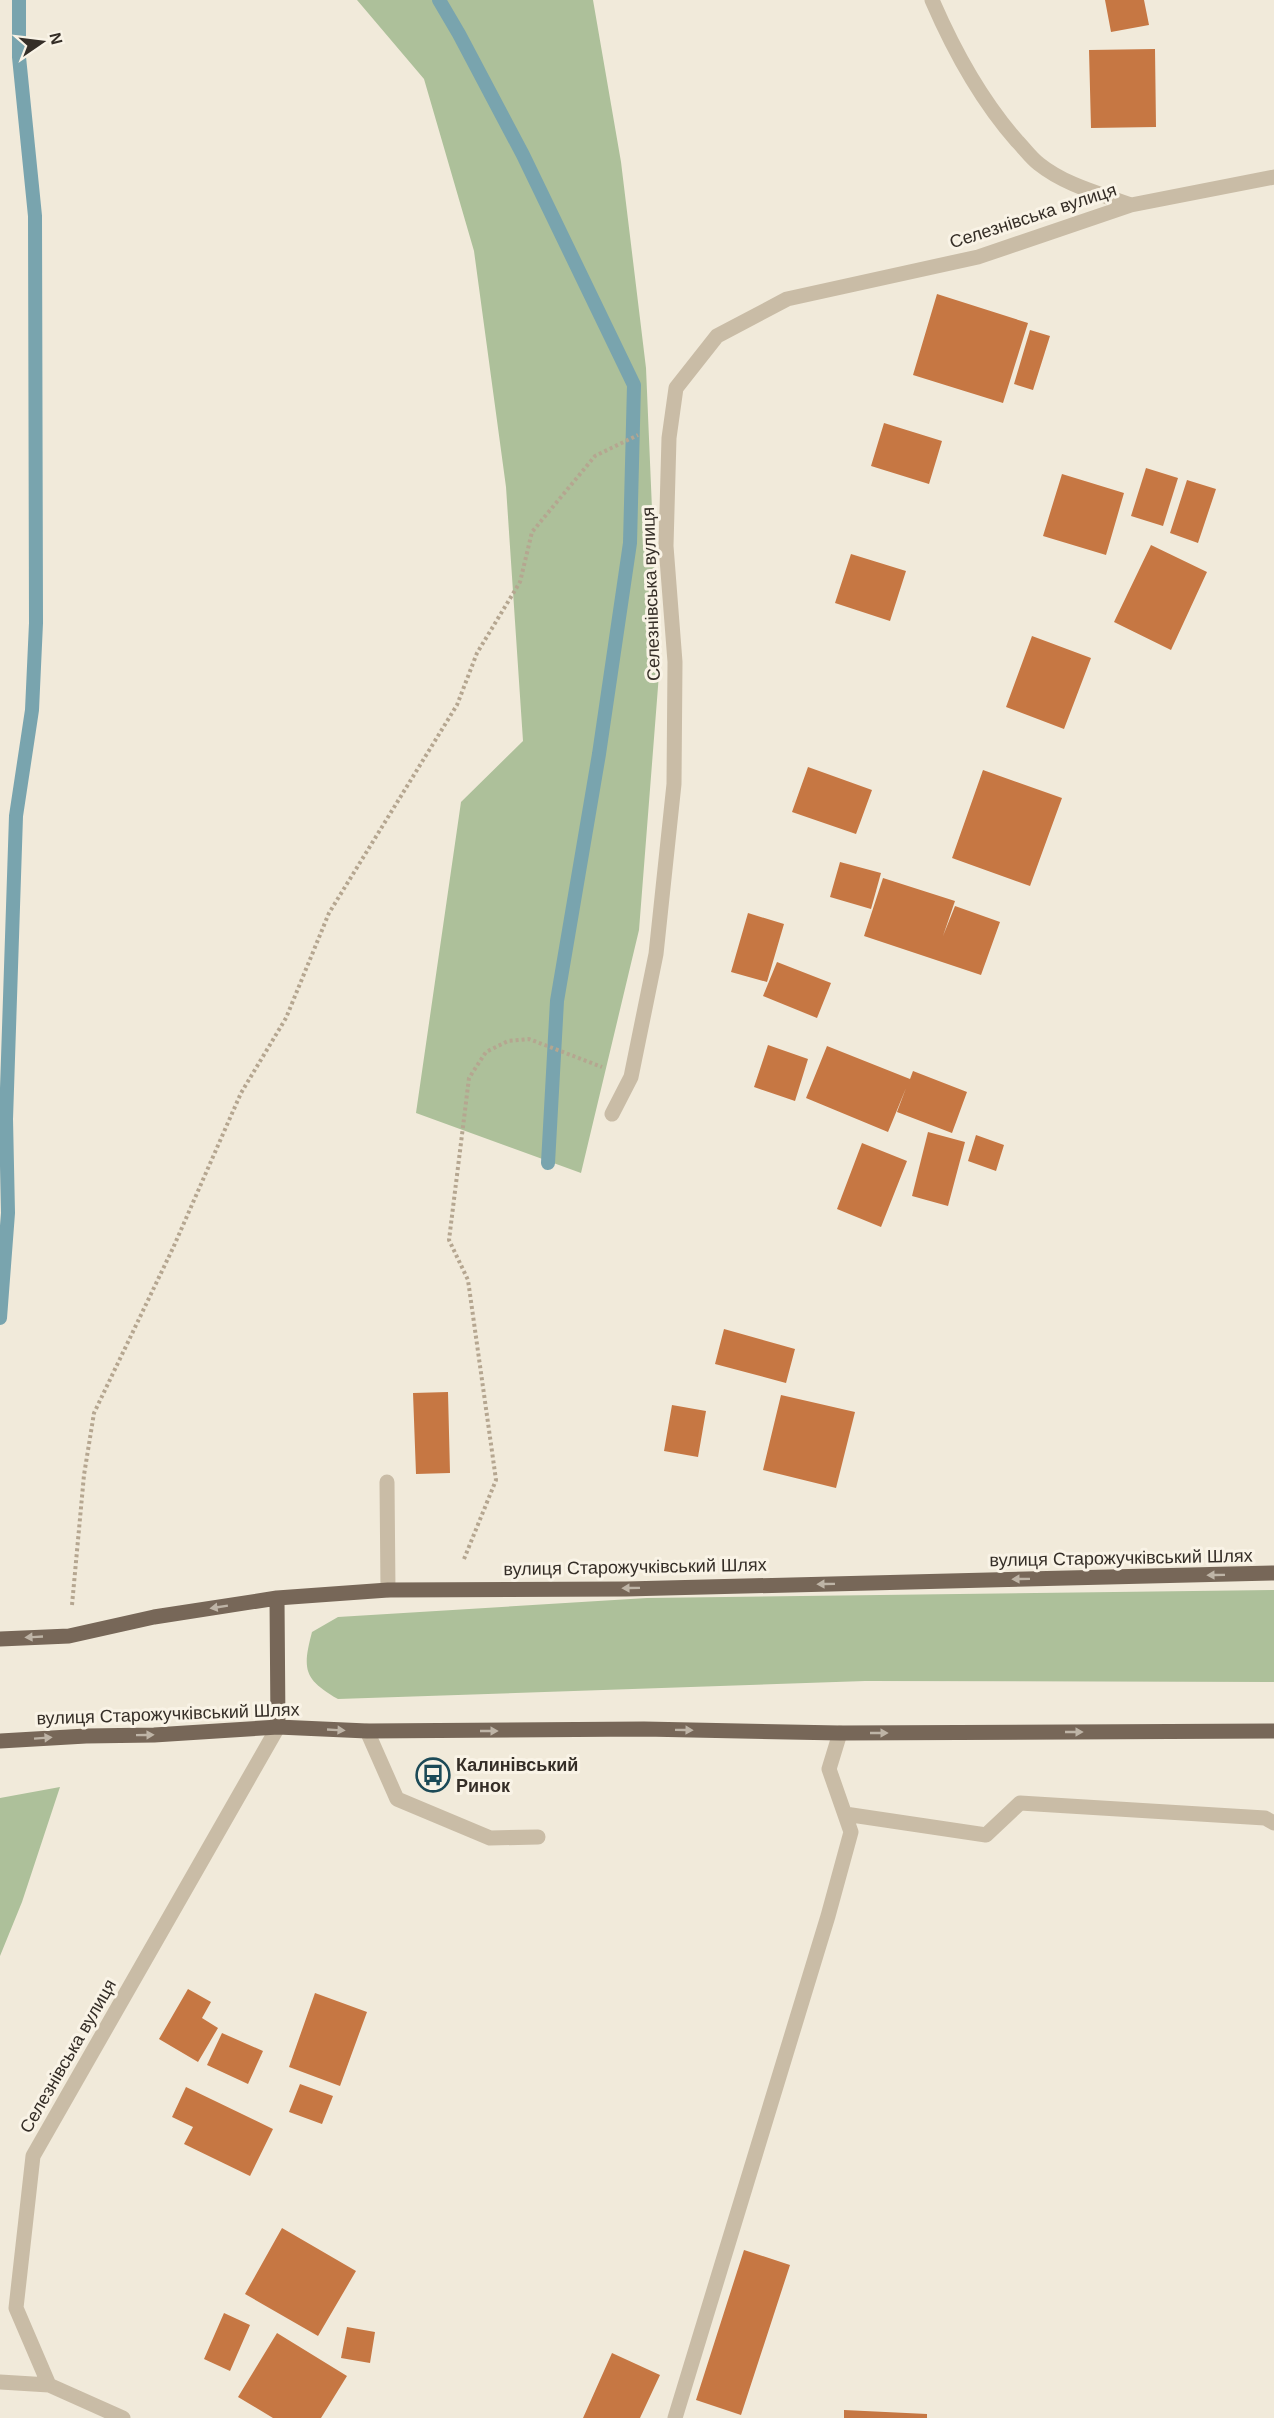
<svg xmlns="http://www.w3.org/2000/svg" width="1274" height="2418" font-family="Helvetica,sans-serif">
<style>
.green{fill:#adc09a}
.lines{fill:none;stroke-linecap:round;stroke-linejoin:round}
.stream{stroke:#79a4ae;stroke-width:14}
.building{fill:#c67743}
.path{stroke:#b5a690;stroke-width:4;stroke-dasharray:3 3;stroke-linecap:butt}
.lane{stroke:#c9bca6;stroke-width:15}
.street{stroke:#c9bca6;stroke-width:15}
.primary{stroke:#776758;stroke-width:15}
.oneway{fill:#beb4a6}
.labels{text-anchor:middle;stroke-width:6;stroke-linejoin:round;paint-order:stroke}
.street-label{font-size:18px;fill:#352e27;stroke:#f9f3e6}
.poi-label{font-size:18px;font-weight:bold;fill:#352e27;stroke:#f9f3e6;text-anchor:start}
</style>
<rect width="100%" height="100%" fill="#f1eada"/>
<!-- green -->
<path class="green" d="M 357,0 L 593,0 L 621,162 L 646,368 L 659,674 L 639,930 L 581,1173 L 416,1113 L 461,802 L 523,741 L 506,487 L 474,251 L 424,79 Z
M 1274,1590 L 1274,1682 L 865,1681 L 338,1699 C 304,1679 302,1670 312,1632 L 338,1617 L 647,1598 Z
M 60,1787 L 22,1902 L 0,1956 L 0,1798 Z"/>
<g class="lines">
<!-- stream -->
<path class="stream" d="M 439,0 L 459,34 L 523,155 L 634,385 L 630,543 L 599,754 L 557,1001 L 548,1163
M 0,1318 L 8,1213 L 6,1119 L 16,816 L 32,710 L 36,623 L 35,216 L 19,57 L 19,0"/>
</g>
<!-- building -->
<path class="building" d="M 1105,0 L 1144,0 L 1149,25 L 1111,32 Z
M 1155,49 L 1156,127 L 1091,128 L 1089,50 Z
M 937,294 L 1028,323 L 1003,403 L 913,375 Z
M 1030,330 L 1050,336 L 1033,390 L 1014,384 Z
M 884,423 L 942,441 L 929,484 L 871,466 Z
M 1146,468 L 1178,478 L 1163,526 L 1131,516 Z
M 1062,474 L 1124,493 L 1106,555 L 1043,536 Z
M 1187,480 L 1216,489 L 1198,543 L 1170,533 Z
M 1151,545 L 1207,572 L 1171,650 L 1114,622 Z
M 851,554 L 906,571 L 890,621 L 835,603 Z
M 1032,636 L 1091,658 L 1064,729 L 1006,707 Z
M 808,767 L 872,790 L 856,834 L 792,812 Z
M 983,770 L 1062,798 L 1030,886 L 952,858 Z
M 840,862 L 881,873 L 871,909 L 830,897 Z
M 883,878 L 955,901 L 943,936 L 955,906 L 1000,922 L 981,975 L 864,936 Z
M 748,913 L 784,924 L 767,982 L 731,972 Z
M 777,962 L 831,983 L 817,1018 L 763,996 Z
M 768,1045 L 808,1059 L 795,1101 L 754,1087 Z
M 827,1046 L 910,1079 L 913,1071 L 967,1092 L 952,1133 L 897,1112 L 906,1088 L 888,1132 L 806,1098 Z
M 928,1132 L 965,1142 L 948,1206 L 912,1196 Z
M 976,1135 L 1004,1145 L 996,1171 L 968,1161 Z
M 862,1143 L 907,1161 L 881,1227 L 837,1209 Z
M 724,1329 L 795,1349 L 786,1383 L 715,1364 Z
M 448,1392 L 450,1473 L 416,1474 L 413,1393 Z
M 781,1395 L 855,1412 L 836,1488 L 763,1470 Z
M 672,1405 L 706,1411 L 698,1457 L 664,1451 Z
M 188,1989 L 211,2002 L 202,2018 L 218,2028 L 198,2062 L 159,2039 Z
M 315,1993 L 367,2012 L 340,2086 L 289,2067 Z
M 222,2033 L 263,2051 L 248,2084 L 207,2065 Z
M 300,2084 L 333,2096 L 322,2124 L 289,2112 Z
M 186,2087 L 273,2129 L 250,2176 L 184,2144 L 193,2127 L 172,2117 Z
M 282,2228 L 356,2271 L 318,2336 L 245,2294 Z
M 744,2250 L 790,2265 L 741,2415 L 696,2400 Z
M 224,2313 L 250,2325 L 230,2371 L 204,2359 Z
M 347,2327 L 375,2332 L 370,2363 L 341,2358 Z
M 277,2333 L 347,2376 L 321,2418 L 273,2418 L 238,2397 Z
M 612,2353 L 660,2375 L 640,2418 L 583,2418 Z
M 844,2410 L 927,2414 L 927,2418 L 844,2418 Z"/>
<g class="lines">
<!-- path -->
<path class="path" d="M 464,1559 L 496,1480 L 468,1280 L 449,1240 L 469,1078 L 486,1052 L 508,1041 L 529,1039 L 602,1067
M 72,1605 L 84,1475 L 94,1413 L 173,1248 L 241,1093 L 286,1018 L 329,913 L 457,705 L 477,653 L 520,582 L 532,532 L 595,456 L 638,435"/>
<!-- lane -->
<path class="lane" d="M 387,1482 L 388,1590
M 367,1731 L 397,1799 L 490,1838 L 538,1837
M 845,1814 L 986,1835 L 1020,1803 L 1265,1818 L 1274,1823
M 675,2418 L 828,1916 L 851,1832 L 829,1769 L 840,1733"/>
<!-- street -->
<path class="street" d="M 932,0 C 954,51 980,99 1017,141 C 1024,148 1031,158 1039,164 C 1065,185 1101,194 1131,205
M 612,1114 L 631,1077 L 656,954 L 674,784 L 675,662 L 666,546 L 669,438 L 676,388 L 717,336 L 787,299 L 978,257 L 1131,205 L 1274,177
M 0,2382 L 49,2385 L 16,2308 L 33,2156 L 278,1727
M 49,2385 L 123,2418"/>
<!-- primary -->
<path class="primary" d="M 277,1598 L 278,1727
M 0,1639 L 69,1636 L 154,1617 L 277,1598 L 388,1590 L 626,1589 L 1274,1573
M 0,1741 L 86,1736 L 154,1735 L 278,1727 L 367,1731 L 644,1729 L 840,1733 L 1274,1731"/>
</g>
<!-- one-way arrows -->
<defs><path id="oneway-solid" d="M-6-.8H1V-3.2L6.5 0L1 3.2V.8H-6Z" transform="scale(1.5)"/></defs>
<g class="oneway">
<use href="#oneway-solid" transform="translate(1216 1575) rotate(179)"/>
<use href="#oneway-solid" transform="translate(1021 1579) rotate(179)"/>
<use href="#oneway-solid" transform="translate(826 1584) rotate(179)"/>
<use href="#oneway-solid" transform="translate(631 1588) rotate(179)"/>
<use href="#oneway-solid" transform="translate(219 1607) rotate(171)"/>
<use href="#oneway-solid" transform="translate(34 1637) rotate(177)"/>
<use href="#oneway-solid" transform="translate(336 1730) rotate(3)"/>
<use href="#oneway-solid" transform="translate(684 1730) rotate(1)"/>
<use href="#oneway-solid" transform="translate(489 1731)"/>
<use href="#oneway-solid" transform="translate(1074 1732)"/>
<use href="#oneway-solid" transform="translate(879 1733)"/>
<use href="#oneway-solid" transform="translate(145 1735) rotate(-1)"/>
<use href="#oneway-solid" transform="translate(43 1738) rotate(-4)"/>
</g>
<!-- icons -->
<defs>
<g id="bus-ring" transform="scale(1.725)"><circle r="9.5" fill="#f9f3e6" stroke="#1c4a57" stroke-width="1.5"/><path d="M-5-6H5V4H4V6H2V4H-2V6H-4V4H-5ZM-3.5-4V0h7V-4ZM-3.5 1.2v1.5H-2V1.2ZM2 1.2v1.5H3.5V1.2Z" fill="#1c4a57"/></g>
</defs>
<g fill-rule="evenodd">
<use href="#bus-ring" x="433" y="1775"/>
</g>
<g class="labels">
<!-- street labels -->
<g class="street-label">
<text transform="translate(1033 216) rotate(-18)" y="6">Селезнівська вулиця</text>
<text transform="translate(651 594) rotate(-92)" y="6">Селезнівська вулиця</text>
<text transform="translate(1121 1558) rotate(-1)" y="6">вулиця Старожучківський Шлях</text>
<text transform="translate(635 1567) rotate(-1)" y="6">вулиця Старожучківський Шлях</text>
<text transform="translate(168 1714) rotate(-2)" y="6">вулиця Старожучківський Шлях</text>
<text transform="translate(68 2056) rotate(-60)" y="6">Селезнівська вулиця</text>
</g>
<!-- poi labels -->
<g class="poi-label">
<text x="456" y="1771">Калинівський<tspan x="456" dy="21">Ринок</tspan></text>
</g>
</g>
<!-- north arrow -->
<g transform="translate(42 42) rotate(76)" stroke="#f9f3e6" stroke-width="4.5" paint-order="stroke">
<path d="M0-4.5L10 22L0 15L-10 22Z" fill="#352e27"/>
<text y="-9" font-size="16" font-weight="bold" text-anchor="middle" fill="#352e27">N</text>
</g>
</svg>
